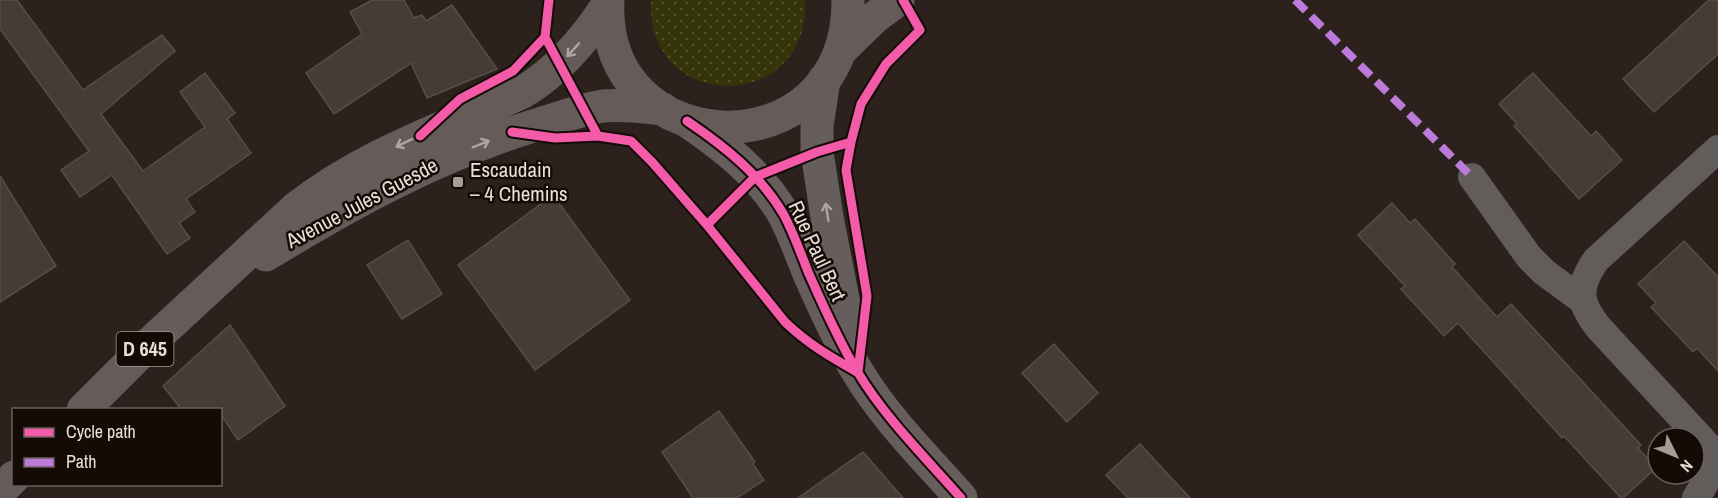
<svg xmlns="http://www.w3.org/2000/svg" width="1718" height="498" font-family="'Archivo Narrow',sans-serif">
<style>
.grass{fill:url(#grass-dots)}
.building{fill:#453c36;stroke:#564e48;stroke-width:1.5}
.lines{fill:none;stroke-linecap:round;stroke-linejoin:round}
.street{stroke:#625c5b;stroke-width:28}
.secondary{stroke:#665d5d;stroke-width:33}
.primary{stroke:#655c5a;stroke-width:33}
.quiet{stroke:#bd7bd9;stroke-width:8;stroke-dasharray:15 8;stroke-linecap:butt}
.cycleway-casing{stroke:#140b07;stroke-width:13}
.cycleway{stroke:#f35aa7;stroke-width:9}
.oneway{stroke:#afa49f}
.oneway2{stroke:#b0a4a0}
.poi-dot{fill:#a99c96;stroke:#140b07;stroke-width:2}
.labels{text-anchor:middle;stroke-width:5;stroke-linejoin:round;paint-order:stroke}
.shield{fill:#140b07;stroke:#ab9f99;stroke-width:1.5}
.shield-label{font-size:20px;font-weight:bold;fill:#ecded7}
.poi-label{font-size:21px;fill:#ecded7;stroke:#140b07;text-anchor:start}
.street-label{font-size:21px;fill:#ecded7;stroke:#140b07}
</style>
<defs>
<pattern id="grass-dots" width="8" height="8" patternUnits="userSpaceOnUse" patternTransform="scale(1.5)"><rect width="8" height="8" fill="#353509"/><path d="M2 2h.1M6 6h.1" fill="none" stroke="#52522c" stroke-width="1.8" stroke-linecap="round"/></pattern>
</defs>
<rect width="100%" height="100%" fill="#2c211c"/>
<!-- grass -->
<path class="grass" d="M 651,0 L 805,0 C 811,114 645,115 651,0 Z"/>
<!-- building -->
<path class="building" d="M 0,0 L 17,0 L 83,90 L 162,35 L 175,51 L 101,114 L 143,171 L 205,127 L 180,92 L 205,73 L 235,113 L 227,119 L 251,153 L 186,199 L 195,212 L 179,223 L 190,238 L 167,254 L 112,175 L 80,197 L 61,170 L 89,151 L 0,29 Z
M 372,0 L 404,0 L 414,18 L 422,15 L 426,21 L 452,5 L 497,69 L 427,98 L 411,63 L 334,114 L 306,73 L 362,34 L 350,12 Z
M 1709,0 L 1718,0 L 1718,54 L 1654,112 L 1623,79 Z
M 1533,73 L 1591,136 L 1596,131 L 1622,160 L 1579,199 L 1514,126 L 1517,124 L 1499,104 Z
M 0,176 L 56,266 L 0,302 Z
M 553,195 L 630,300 L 535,370 L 458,265 Z
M 1392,203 L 1410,223 L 1415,219 L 1455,264 L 1452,267 L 1497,317 L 1511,304 L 1641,445 L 1638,448 L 1656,468 L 1623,498 L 1621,498 L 1564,436 L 1562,438 L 1458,323 L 1444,336 L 1401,289 L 1405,286 L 1358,235 Z
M 408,240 L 442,294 L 402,319 L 367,265 Z
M 1684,241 L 1718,277 L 1718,371 L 1697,348 L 1693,352 L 1651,307 L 1656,303 L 1638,284 Z
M 230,325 L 285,406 L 238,440 L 220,413 L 220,410 L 182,410 L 163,386 Z
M 1054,344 L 1098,393 L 1067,422 L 1022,373 Z
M 719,411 L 755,462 L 753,464 L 764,480 L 737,498 L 693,498 L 662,452 Z
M 1140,444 L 1190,498 L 1128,498 L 1106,475 Z
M 863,452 L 903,498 L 798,498 Z"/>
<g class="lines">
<!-- street -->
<path class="street" d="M 1718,149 L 1596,260 C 1577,288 1578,301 1598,327 L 1718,457
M 1472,177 L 1529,257 L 1544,272 L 1582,300
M 1696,498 L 1718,461"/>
<!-- secondary -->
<path class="secondary" d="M 824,80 L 817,126 L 817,152 L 827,217 L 850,335
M 687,121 C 724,146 761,175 784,215 C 794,234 801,254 809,274 C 824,307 838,340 857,371 C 885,418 925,457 961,498"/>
<!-- primary -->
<path class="primary" d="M 608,0 C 599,164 849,175 848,0
M 840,51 L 875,17 L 898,0
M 266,255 C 351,203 437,156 533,126 C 556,119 580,110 603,106 C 623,104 643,107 663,109
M 83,410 L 149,344 L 295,209 C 363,155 444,128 523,92 C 559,70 585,40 608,4
M 0,491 L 14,477"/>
<!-- quiet -->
<path class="quiet" d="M 1295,0 L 1472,177"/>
<!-- cycleway casing -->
<g class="cycleway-casing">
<path id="cycleway" d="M 549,0 L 545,37 L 598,136 L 631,141 L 652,162 L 707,225 L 755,177 L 817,152 L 851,142 L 861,104 L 886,64 L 920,30 L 903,0
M 687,121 C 724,146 761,175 784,215 C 794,234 801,254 809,274 C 824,307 838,340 857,371 C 885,418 925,457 961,498
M 512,132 L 555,138 L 598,136
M 420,136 L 460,99 L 513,71 L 545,37
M 851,142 L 846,170 L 867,296 L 858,372
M 707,225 L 785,322 C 808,344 829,356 857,372"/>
</g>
<!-- cycleway -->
<use href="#cycleway" class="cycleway"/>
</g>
<!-- one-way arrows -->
<defs><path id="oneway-shaft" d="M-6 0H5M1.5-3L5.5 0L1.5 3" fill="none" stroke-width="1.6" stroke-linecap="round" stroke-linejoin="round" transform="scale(1.5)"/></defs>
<g class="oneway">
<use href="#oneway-shaft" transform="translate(573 50) rotate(132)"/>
<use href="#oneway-shaft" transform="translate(404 143) rotate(155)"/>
<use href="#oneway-shaft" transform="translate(481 144) rotate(-22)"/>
</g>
<use class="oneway2" href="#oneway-shaft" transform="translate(827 212) rotate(-99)"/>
<!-- markers -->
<rect class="poi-dot" x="452" y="176" width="12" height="12" rx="3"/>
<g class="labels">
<!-- shield labels -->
<rect class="shield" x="116.5" y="332" width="57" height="34" rx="4.5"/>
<g class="shield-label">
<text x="145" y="356">D 645</text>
</g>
<!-- poi labels -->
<g class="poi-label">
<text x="470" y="177">Escaudain<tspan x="470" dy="24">– 4 Chemins</tspan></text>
</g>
<!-- street labels -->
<g class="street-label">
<text transform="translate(362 203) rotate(-28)" y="7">Avenue Jules Guesde</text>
<text transform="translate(817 251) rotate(65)" y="7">Rue Paul Bert</text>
</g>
</g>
<!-- legend -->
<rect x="12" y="408" width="210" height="78" fill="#140b07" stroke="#6a5f5a" stroke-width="1.5"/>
<rect x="24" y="428" width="30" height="9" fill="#f35aa7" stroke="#6a5f5a" stroke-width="1.5"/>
<text x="66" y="438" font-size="18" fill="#ecded7">Cycle path</text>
<rect x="24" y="458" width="30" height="9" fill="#bd7bd9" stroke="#6a5f5a" stroke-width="1.5"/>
<text x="66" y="468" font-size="18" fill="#ecded7">Path</text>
<!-- north arrow -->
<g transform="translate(1676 456) rotate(133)"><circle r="28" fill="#140b07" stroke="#6a5f5a" stroke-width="1.5"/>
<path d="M0-4.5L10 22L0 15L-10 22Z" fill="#a99c96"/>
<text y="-9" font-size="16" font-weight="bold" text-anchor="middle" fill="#ecded7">N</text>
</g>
</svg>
